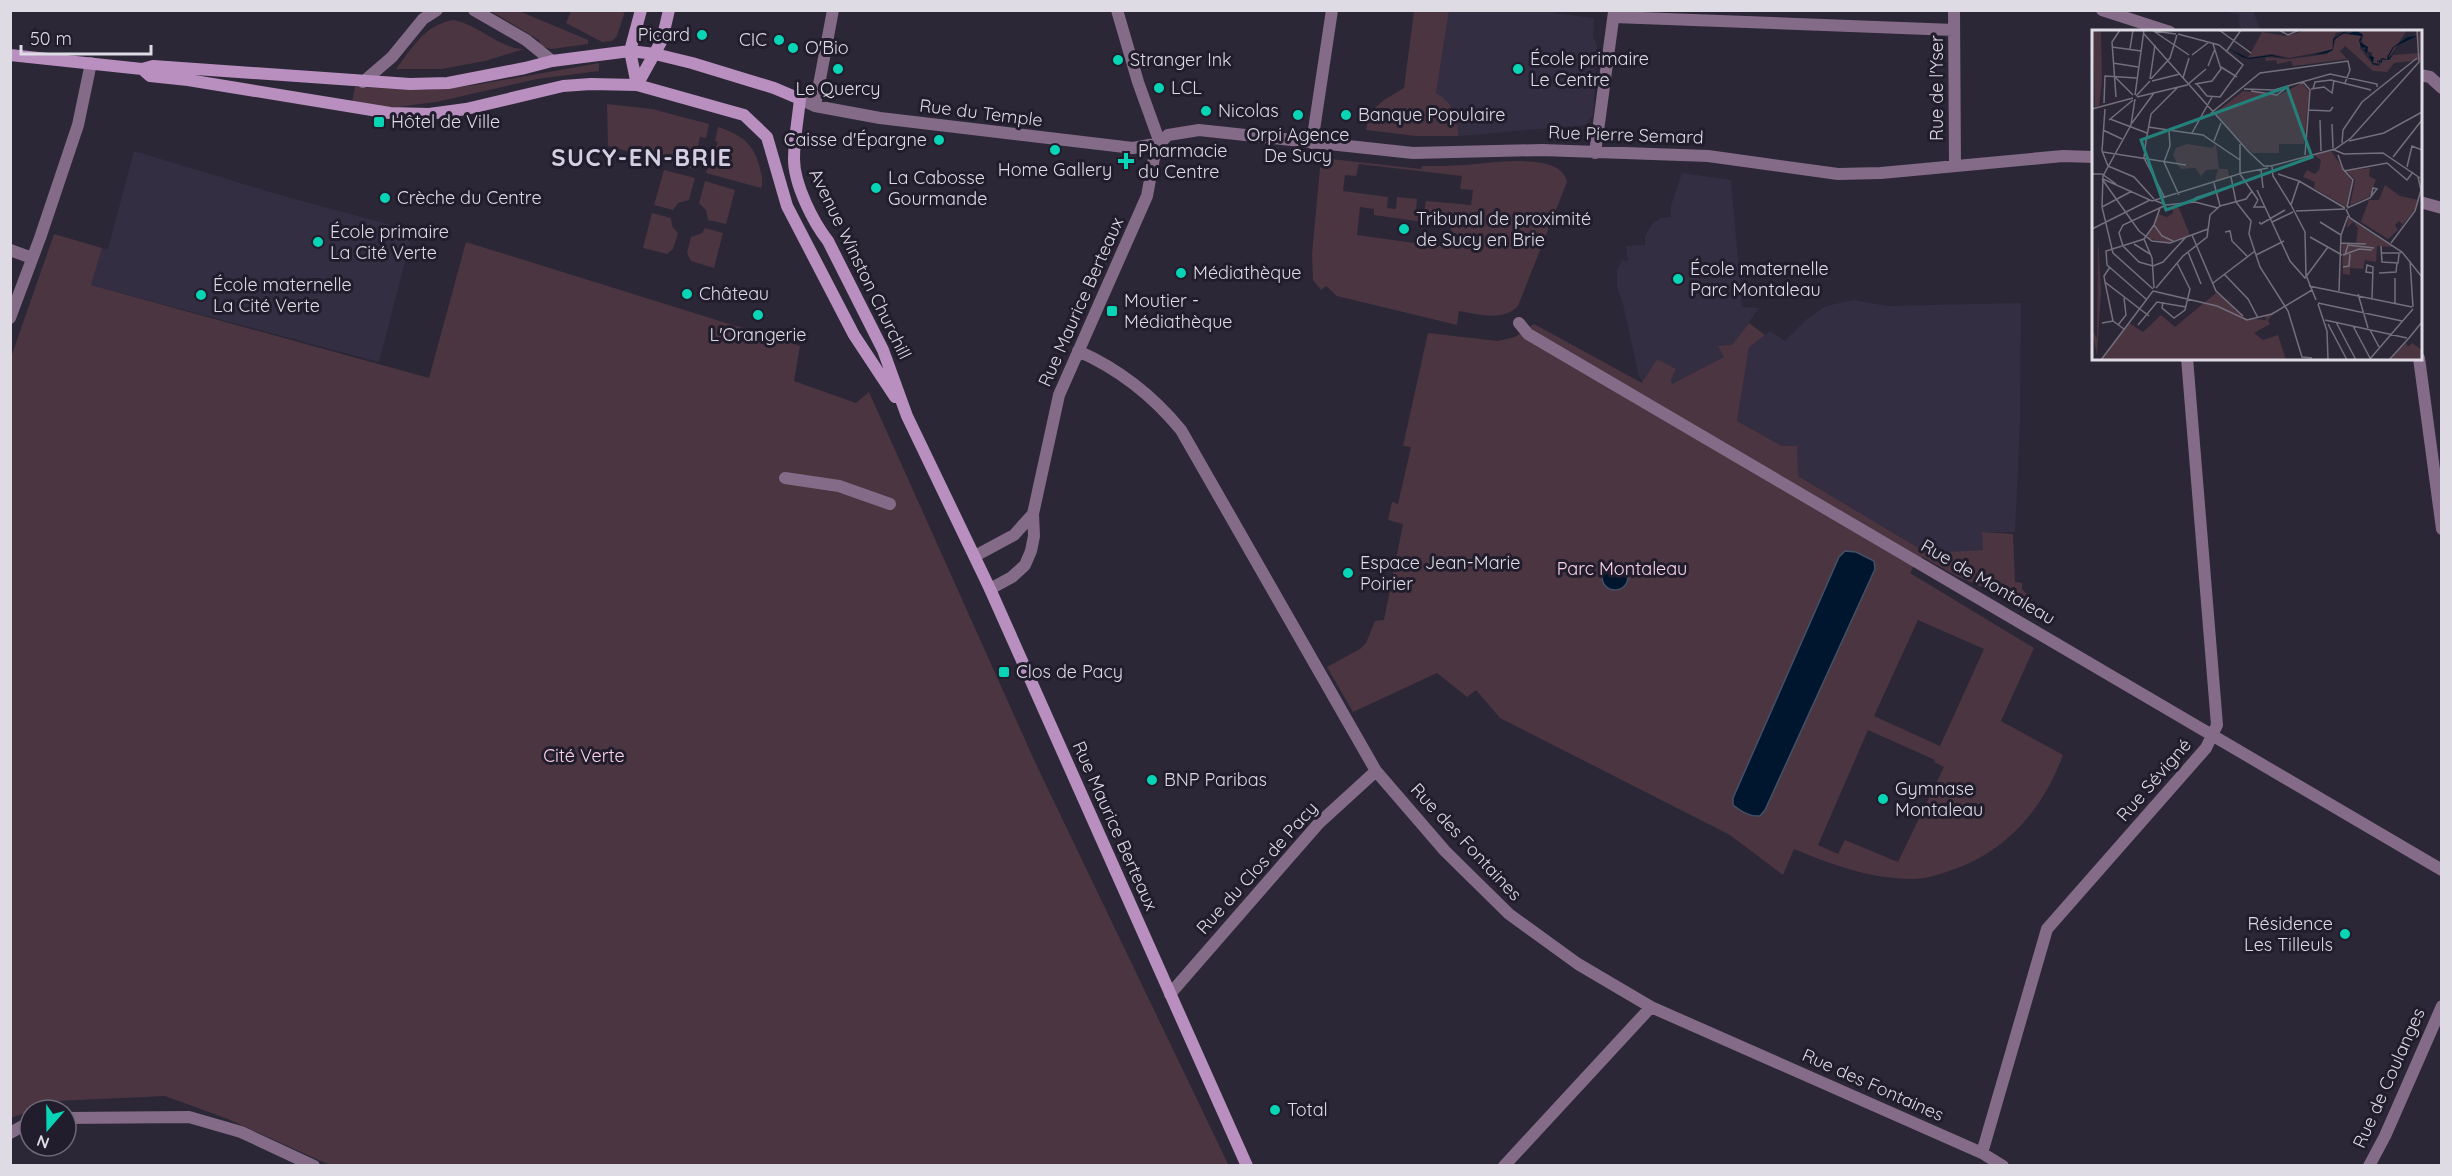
<svg xmlns="http://www.w3.org/2000/svg" width="2452" height="1176" font-family="Quicksand,sans-serif">
<style>
.built{fill:#342e43}
.green{fill:#4b3541;fill-rule:evenodd}
.water{fill:#00162f;stroke:#435166;stroke-width:1.5}
.lines{fill:none;stroke-linecap:round;stroke-linejoin:round}
.street{stroke:#846b88;stroke-width:12}
.secondary{stroke:#b88fbf;stroke-width:12}
.poi-dot{fill:#08d5b5;stroke:#211d2c;stroke-width:2}
.labels{text-anchor:middle;stroke-width:6;stroke-linejoin:round;paint-order:stroke}
.poi-label{font-size:18px;fill:#dedbe5;stroke:#211d2c;text-anchor:start}
.street-label{font-size:18px;fill:#dedbe5;stroke:#211d2c}
.park-label{font-size:18px;fill:#fcd3e9;stroke:#211d2c}
.district-label{font-size:24px;font-weight:bold;letter-spacing:1.5px;fill:#d4cfe3;stroke:#211d2c}
.inset-road{fill:none;stroke:#736f7c;stroke-width:1.5}
.view{fill:#24807a;fill-opacity:0.15;stroke:#24807a;stroke-width:3}
.inset-edge{fill:none;stroke:#dedbe5;stroke-width:3}
</style>
<rect width="100%" height="100%" fill="#2b2736"/>
<!-- built -->
<path class="built" d="M 1449,11 L 1554,11 L 1554,13 L 1594,18 L 1593,37 L 1597,45 L 1593,115 L 1586,125 L 1458,136 L 1458,123 L 1436,93 Z
M 2229,11 L 2253,11 L 2261,31 L 2240,31 L 2239,14 L 2230,13 Z
M 134,151 L 287,197 L 413,231 L 379,362 L 91,285 L 102,248 L 108,249 Z
M 1682,173 L 1731,180 L 1742,307 L 1759,308 L 1725,357 L 1672,384 L 1671,380 L 1643,383 L 1639,376 L 1623,304 L 1617,288 L 1617,270 L 1622,260 L 1628,261 L 1626,246 L 1645,245 L 1645,236 L 1653,223 L 1661,218 L 1671,217 L 1671,206 Z
M 1854,300 L 1887,306 L 2021,303 L 2020,424 L 2015,532 L 1983,532 L 1984,550 L 1927,553 L 1798,476 L 1782,446 L 1737,421 L 1749,346 L 1770,331 L 1785,341 L 1807,319 L 1826,306 Z"/>
<!-- green -->
<path class="green" d="M 491,11 L 519,11 L 588,40 L 588,44 L 551,49 L 541,46 L 539,40 Z
M 571,11 L 571,10 L 625,11 L 617,36 L 612,41 L 602,42 L 566,23 Z
M 1414,11 L 1449,11 L 1436,93 C 1453,103 1459,117 1458,136 L 1416,136 L 1366,130 C 1371,104 1383,101 1404,88 Z
M 454,20 C 479,25 502,50 524,49 L 485,61 L 442,69 L 396,69 C 414,46 424,25 454,20 Z
M 599,63 L 599,71 L 537,79 L 436,102 L 397,107 L 379,108 L 352,103 L 355,87 L 427,90 L 475,85 Z
M 607,104 L 652,109 L 709,124 L 706,138 L 700,137 L 698,146 L 703,148 L 697,170 L 608,146 Z
M 718,127 C 739,134 753,142 759,165 C 761,173 764,180 761,188 L 706,173 L 712,151 L 715,152 L 718,142 L 715,141 Z
M 1331,159 L 1421,169 L 1422,166 C 1436,166 1450,166 1464,165 C 1488,164 1562,150 1567,182 L 1518,306 C 1503,322 1478,314 1459,311 L 1457,325 L 1337,296 L 1326,286 L 1321,290 L 1313,280 L 1312,254 L 1320,168 ZM 1359,164 L 1462,176 L 1460,189 L 1473,190 L 1471,205 L 1426,201 L 1424,212 L 1416,211 L 1417,199 L 1397,197 L 1396,209 L 1387,208 L 1388,197 L 1343,191 L 1345,175 L 1356,176 ZM 1360,207 L 1374,209 L 1374,215 L 1437,224 L 1439,217 L 1452,219 L 1449,246 L 1436,246 L 1357,235 Z
M 664,170 L 695,178 L 689,200 L 678,203 L 673,210 L 654,205 Z
M 705,181 L 735,190 L 726,224 L 708,220 L 706,210 L 699,203 Z
M 652,213 L 671,218 L 672,226 L 678,233 L 673,249 L 667,254 L 643,248 Z
M 705,228 L 723,233 L 714,268 L 691,261 L 687,253 L 691,237 L 702,233 Z
M 54,234 L 102,248 L 91,285 L 429,378 L 466,242 L 800,346 L 794,381 L 856,403 L 869,392 L 1035,762 L 1228,1164 L 332,1166 L 228,1119 L 165,1096 L 56,1101 L 11,1118 L 10,390 L 12,386 L 11,385 L 10,360 Z
M 1749,323 L 1765,335 L 1749,347 L 1737,421 L 1782,446 L 1797,446 L 1798,476 L 1927,553 L 1983,550 L 1982,532 L 2013,534 L 2015,582 L 2022,583 L 2022,589 L 2042,611 L 2049,625 L 1991,591 L 1956,576 L 1923,557 L 1916,562 L 1910,573 L 2034,648 L 2001,721 L 2063,755 C 2043,809 2006,853 1949,871 C 1938,875 1925,879 1913,879 C 1870,879 1833,865 1794,849 L 1783,875 L 1730,835 L 1500,718 L 1476,690 L 1467,697 L 1437,673 L 1353,712 L 1327,667 L 1360,649 L 1366,643 L 1375,621 L 1384,620 L 1403,524 L 1388,520 L 1392,502 L 1398,504 L 1411,447 L 1403,446 L 1428,333 L 1498,341 L 1515,337 L 1534,324 L 1642,383 L 1657,359 L 1676,369 L 1671,380 L 1672,384 L 1724,357 L 1718,346 L 1732,345 ZM 1918,620 L 1984,649 L 1940,746 L 1874,716 ZM 1868,730 L 1935,760 L 1934,762 L 1944,767 L 1898,862 L 1845,840 L 1838,854 L 1818,845 Z"/>
<!-- water -->
<path class="water" d="M 1845,551 L 1856,552 L 1874,561 L 1875,569 L 1765,810 L 1760,816 C 1749,817 1741,811 1733,805 L 1733,798 L 1839,557 Z
M1602 577a13 13 0 1 1 26 0a13 13 0 1 1-26 0Z"/>
<g class="lines">
<!-- street -->
<path class="street" d="M 474,10 L 526,40 L 552,61
M 1117,10 L 1138,82 L 1160,143
M 1954,10 L 1955,165
M 2102,10 L 2170,32
M 1614,17 L 1954,30
M 2420,75 L 2430,77 L 2442,88
M 363,82 L 392,57 L 423,19 L 437,10
M 800,99 L 815,106 L 880,118 L 1133,148 L 1160,143
M 815,106 L 833,10
M 1312,143 L 1332,10
M 1595,153 L 1614,12
M 2420,202 L 2442,208
M 10,250 L 32,258
M 10,318 L 40,238 L 78,125 L 91,63
M 1519,323 L 1528,334 L 2442,870
M 1078,351 C 1119,369 1153,396 1181,430 L 1376,771 L 1445,851 L 1509,914 L 1578,964 L 1651,1007 L 1982,1153 L 2003,1166
M 2419,358 L 2442,529
M 785,478 L 839,486 L 890,504
M 975,556 L 1014,535 L 1033,514
M 990,589 L 1012,577 L 1025,565 L 1031,551 L 1034,536 L 1033,514 L 1059,395 L 1147,196 L 1154,158 L 1160,143 L 1168,135 L 1199,130 L 1413,153 L 1542,150 L 1708,156 L 1838,174 L 1881,173 L 2063,156 L 2094,157
M 1170,994 L 1319,823 L 1376,771
M 66,1118 L 189,1117 L 241,1132 L 314,1166
M 10,1133 L 30,1122
M 1982,1153 L 2047,929 L 2206,748 L 2217,725 L 2187,358
M 1504,1166 L 1651,1007
M 2369,1166 L 2385,1136 L 2442,1006"/>
<!-- secondary -->
<path class="secondary" d="M 10,55 L 142,69 L 153,66 L 410,84 L 448,83 L 525,68 L 552,61 L 630,51 L 655,54 L 692,63 L 774,88 L 800,99 C 798,119 794,139 794,159 C 794,184 813,222 828,241 L 883,350 L 907,416 L 990,589 L 1247,1166
M 142,69 L 150,76 L 188,80 L 390,113 L 429,114 L 466,109 L 563,86 L 591,84 L 637,85 L 744,115 L 767,137 L 787,206 L 854,335 L 895,397
M 637,85 L 662,40 L 669,10
M 637,85 L 630,51 L 641,10"/>
</g>
<!-- markers -->
<g class="poi-dot">
<circle cx="702" cy="35" r="6"/>
<circle cx="779" cy="40" r="6"/>
<circle cx="793" cy="48" r="6"/>
<circle cx="1118" cy="60" r="6"/>
<circle cx="838" cy="69" r="6"/>
<circle cx="1518" cy="69" r="6"/>
<circle cx="1159" cy="88" r="6"/>
<circle cx="1206" cy="111" r="6"/>
<circle cx="1298" cy="115" r="6"/>
<circle cx="1346" cy="115" r="6"/>
<rect x="373" y="116" width="12" height="12" rx="3"/>
<circle cx="939" cy="140" r="6"/>
<circle cx="1055" cy="150" r="6"/>
<path d="M1123 152h6v6h6v6h-6v6h-6v-6h-6v-6h6z"/>
<circle cx="876" cy="188" r="6"/>
<circle cx="385" cy="198" r="6"/>
<circle cx="1404" cy="229" r="6"/>
<circle cx="318" cy="242" r="6"/>
<circle cx="1181" cy="273" r="6"/>
<circle cx="1678" cy="279" r="6"/>
<circle cx="687" cy="294" r="6"/>
<circle cx="201" cy="295" r="6"/>
<rect x="1106" y="305" width="12" height="12" rx="3"/>
<circle cx="758" cy="315" r="6"/>
<circle cx="1348" cy="573" r="6"/>
<rect x="998" y="666" width="12" height="12" rx="3"/>
<circle cx="1152" cy="780" r="6"/>
<circle cx="1883" cy="799" r="6"/>
<circle cx="2345" cy="934" r="6"/>
<circle cx="1275" cy="1110" r="6"/>
</g>
<g class="labels">
<!-- poi labels -->
<g class="poi-label">
<text x="690" y="41" text-anchor="end">Picard</text>
<text x="767" y="46" text-anchor="end">CIC</text>
<text x="805" y="54">O'Bio</text>
<text x="1530" y="65">École primaire<tspan x="1530" dy="21">Le Centre</tspan></text>
<text x="1130" y="66">Stranger Ink</text>
<text x="1171" y="94">LCL</text>
<text x="838" y="95" text-anchor="middle">Le Quercy</text>
<text x="1218" y="117">Nicolas</text>
<text x="1358" y="121">Banque Populaire</text>
<text x="391" y="128">Hôtel de Ville</text>
<text x="1298" y="141" text-anchor="middle">Orpi Agence<tspan x="1298" dy="21">De Sucy</tspan></text>
<text x="927" y="146" text-anchor="end">Caisse d'Épargne</text>
<text x="1138" y="157">Pharmacie<tspan x="1138" dy="21">du Centre</tspan></text>
<text x="1055" y="176" text-anchor="middle">Home Gallery</text>
<text x="888" y="184">La Cabosse<tspan x="888" dy="21">Gourmande</tspan></text>
<text x="397" y="204">Crèche du Centre</text>
<text x="1416" y="225">Tribunal de proximité<tspan x="1416" dy="21">de Sucy en Brie</tspan></text>
<text x="330" y="238">École primaire<tspan x="330" dy="21">La Cité Verte</tspan></text>
<text x="1690" y="275">École maternelle<tspan x="1690" dy="21">Parc Montaleau</tspan></text>
<text x="1193" y="279">Médiathèque</text>
<text x="213" y="291">École maternelle<tspan x="213" dy="21">La Cité Verte</tspan></text>
<text x="699" y="300">Château</text>
<text x="1124" y="307">Moutier -<tspan x="1124" dy="21">Médiathèque</tspan></text>
<text x="758" y="341" text-anchor="middle">L'Orangerie</text>
<text x="1360" y="569">Espace Jean-Marie<tspan x="1360" dy="21">Poirier</tspan></text>
<text x="1016" y="678">Clos de Pacy</text>
<text x="1164" y="786">BNP Paribas</text>
<text x="1895" y="795">Gymnase<tspan x="1895" dy="21">Montaleau</tspan></text>
<text x="2333" y="930" text-anchor="end">Résidence<tspan x="2333" dy="21">Les Tilleuls</tspan></text>
<text x="1287" y="1116">Total</text>
</g>
<!-- street labels -->
<g class="street-label">
<text transform="translate(1937 88) rotate(-90)" y="6">Rue de l'Yser</text>
<text transform="translate(981 113) rotate(7)" y="6">Rue du Temple</text>
<text transform="translate(1626 135) rotate(2)" y="6">Rue Pierre Semard</text>
<text transform="translate(860 264) rotate(64)" y="6">Avenue Winston Churchill</text>
<text transform="translate(1081 302) rotate(-66)" y="6">Rue Maurice Berteaux</text>
<text transform="translate(1988 582) rotate(30)" y="6">Rue de Montaleau</text>
<text transform="translate(2154 780) rotate(-49)" y="6">Rue Sévigné</text>
<text transform="translate(1115 826) rotate(66)" y="6">Rue Maurice Berteaux</text>
<text transform="translate(1466 842) rotate(47)" y="6">Rue des Fontaines</text>
<text transform="translate(1257 868) rotate(-48)" y="6">Rue du Clos de Pacy</text>
<text transform="translate(2389 1078) rotate(-66)" y="6">Rue de Coulanges</text>
<text transform="translate(1873 1085) rotate(24)" y="6">Rue des Fontaines</text>
</g>
<!-- park labels -->
<g class="park-label">
<text x="1622" y="575">Parc Montaleau</text>
<text x="584" y="762">Cité Verte</text>
</g>
<!-- district labels -->
<g class="district-label">
<text x="642" y="166">SUCY-EN-BRIE</text>
</g>
</g>
<!-- overview -->
<g transform="translate(2092 30)">
<rect width="330" height="330" fill="#2b2736"/>
<path d="M 1,0 L 9,0 L 10,50 L 7,76 L 3,77 ZM 216,0 L 315,0 L 296,29 L 289,28 L 286,34 L 281,33 L 280,23 L 274,20 L 276,18 L 271,17 L 269,4 L 265,1 L 252,1 L 244,3 L 241,10 L 240,20 L 245,5 L 264,3 L 269,7 L 268,18 L 281,35 L 287,36 L 290,30 L 298,30 L 301,25 L 328,23 L 325,0 L 330,0 L 330,30 L 302,33 L 295,42 L 281,41 L 253,16 L 248,21 L 255,29 L 210,35 L 201,36 L 199,31 L 185,34 L 184,30 L 174,31 L 173,27 L 197,29 L 235,24 L 239,20 L 197,28 L 179,24 L 156,28 L 170,2 L 194,6 ZM 210,53 L 217,62 L 212,114 L 187,114 L 187,123 L 160,123 L 122,84 L 151,61 L 187,65 ZM 95,114 L 120,118 L 124,114 L 127,139 L 136,139 L 137,147 L 123,151 L 126,139 L 114,140 L 109,146 L 103,138 L 89,139 L 85,134 L 94,134 L 85,133 L 81,125 L 84,118 ZM 239,121 L 260,151 L 254,177 L 222,158 L 223,152 L 211,147 L 215,140 L 223,144 L 227,140 L 229,130 L 222,125 ZM 278,138 L 277,146 L 284,150 L 277,167 L 258,175 L 263,150 L 255,141 ZM 293,155 L 308,166 L 326,170 L 323,179 L 308,198 L 310,194 L 307,191 L 303,195 L 306,200 L 296,209 L 269,192 L 277,170 L 287,170 ZM 80,177 L 87,178 L 98,205 L 75,213 L 55,208 L 66,184 L 75,187 L 81,183 ZM 256,188 L 301,217 L 285,216 L 284,232 L 273,230 L 271,239 L 258,238 L 258,245 L 251,244 L 250,213 L 264,213 L 266,198 L 261,192 L 255,198 ZM 6,204 L 9,261 L 5,325 L 0,300 L 5,309 ZM 145,261 L 136,272 L 153,288 L 174,290 L 173,286 L 185,280 L 176,290 L 178,294 L 162,303 L 171,310 L 186,305 L 194,330 L 10,330 L 37,293 L 51,302 L 69,285 L 83,297 L 124,263 L 136,271 ZM 314,313 L 316,317 L 320,313 L 330,320 L 330,330 L 298,330 Z" fill="#4b3541"/>
<path d="M 253,1 L 255,4 L 265,1 L 270,4 L 271,6 L 268,12 L 276,17 L 275,23 L 279,23 L 278,26 L 282,27 L 281,33 L 286,34 L 285,31 L 287,30 L 289,32 L 289,30 L 290,28 L 296,30 L 295,27 L 301,17 L 316,7 L 325,6 L 302,17 L 296,28 L 301,25 L 327,23 L 301,25 L 296,30 L 290,29 L 290,33 L 286,31 L 286,35 L 281,34 L 277,26 L 279,24 L 275,23 L 272,20 L 275,18 L 269,17 L 267,10 L 270,6 L 254,4 L 253,2 L 242,10 L 241,20 L 234,23 L 197,29 L 180,26 L 157,29 L 150,27 L 137,19 L 156,28 L 180,25 L 197,29 L 221,25 L 241,19 L 241,9 Z" fill="#00162f"/>
<path class="inset-road" d="M 60,0 L 97,25M 127,0 L 159,23M 187,0 L 196,5 L 207,0M 62,1 L 84,4M 52,4 L 157,122M 86,4 L 127,15 L 151,35 L 128,67 L 115,66 L 105,54M 20,17 L 49,21M 38,19 L 41,0M 134,22 L 149,0M 100,25 L 117,12M 21,33 L 46,37M 116,36 L 123,19M 129,37 L 145,47M 23,47 L 41,65M 91,48 L 97,28M 58,49 L 63,15M 59,49 L 78,28 L 85,5M 60,51 L 88,44M 205,53 L 212,53 L 218,60 L 213,125M 103,54 L 120,51 L 129,39 L 121,14M 152,59 L 182,60 L 238,44 L 285,54 L 285,57M 219,59 L 232,57 L 240,63 L 242,50M 221,59 L 223,52 L 239,50 L 279,60M 159,61 L 185,65 L 198,55M 43,65 L 52,0M 44,66 L 58,51M 24,67 L 20,12 L 28,0M 45,67 L 95,55 L 114,39M 43,69 L 39,95 L 11,146 L 10,177 L 21,223 L 61,259M 12,73 L 13,46 L 45,48M 0,79 L 41,68M 13,79 L 10,121 L 16,136M 216,80 L 238,81 L 241,77M 119,83 L 168,43 L 256,31 L 258,40 L 253,53M 18,89 L 55,103M 17,90 L 41,70M 228,90 L 229,121M 40,93 L 62,63M 240,94 L 241,118M 56,97 L 111,105 L 148,130M 11,100 L 30,109M 77,101 L 78,116 L 72,132 L 87,165M 100,103 L 120,67M 122,111 L 129,93M 257,111 L 292,103 L 330,82M 250,113 L 251,100 L 270,72 L 325,28M 240,119 L 252,124 L 291,123 L 328,148M 11,122 L 94,135M 157,122 L 172,136 L 179,136 L 243,119 L 259,108 L 327,32 L 325,0M 246,125 L 251,139 L 261,150 L 255,177M 301,127 L 330,90M 16,136 L 42,147 L 62,169M 180,136 L 181,146 L 199,175M 315,137 L 320,116 L 330,120M 169,139 L 171,158M 252,141 L 295,133 L 315,150 L 321,142M 0,144 L 10,144 L 24,154M 148,144 L 166,170M 148,144 L 148,114M 186,144 L 207,151 L 253,178M 139,147 L 144,172 L 159,191 L 157,204 L 168,237 L 196,281 L 210,327 L 220,328M 10,149 L 47,201 L 60,211 L 78,213 L 116,199M 11,149 L 60,171 L 150,143 L 176,138M 122,153 L 128,176M 165,160 L 198,231 L 213,248 L 236,217M 73,168 L 52,128 L 54,111 L 59,84 L 86,57M 103,168 L 124,161M 62,170 L 74,175 L 103,172 L 126,178M 166,170 L 162,177 L 173,177M 74,175 L 31,195 L 27,203 L 31,216 L 47,232 L 61,236 L 71,232 L 94,207M 199,175 L 213,202 L 214,245 L 224,270M 199,175 L 207,151M 10,177 L 40,161M 68,178 L 62,195 L 70,206 L 81,211M 255,178 L 278,168 L 285,159 L 281,158 L 279,166M 254,179 L 258,188 L 310,222 L 330,247M 204,181 L 253,179M 167,192 L 169,194 L 193,180M 180,192 L 201,182M 228,192 L 249,205M 0,199 L 58,170M 133,202 L 138,201 L 140,211 L 155,226M 100,205 L 124,261 L 151,286M 218,207 L 250,225M 52,209 L 60,228 L 62,258M 249,213 L 274,214M 299,213 L 323,181 L 329,160 L 326,147M 42,214 L 58,224M 289,216 L 290,232 L 306,233 L 307,224M 96,222 L 109,254M 289,223 L 309,223M 164,225 L 192,211M 251,225 L 267,219 L 280,220M 253,225 L 256,215 L 282,218M 318,231 L 321,277M 18,237 L 12,246 L 13,252 L 57,286M 251,237 L 257,236 L 258,224M 287,243 L 304,242 L 305,233M 132,244 L 156,269 L 166,288M 303,248 L 303,274M 13,252 L 21,291M 121,253 L 163,221M 217,256 L 320,277M 64,258 L 91,226 L 115,207 L 118,185 L 128,176 L 154,169 L 160,161M 61,261 L 125,276 L 155,290 L 180,284 L 220,260M 247,261 L 249,205 L 256,186M 266,264 L 276,298M 280,268 L 281,237 L 275,235 L 274,242 L 281,243M 54,269 L 15,235 L 14,221 L 52,209 L 62,195M 71,272 L 70,278 L 82,288 L 93,280 L 98,259 L 85,233M 226,273 L 310,291M 226,274 L 235,301M 233,290 L 315,308M 244,292 L 264,330M 10,293 L 21,291 L 32,299M 236,294 L 255,330M 26,295 L 34,285 L 32,268M 46,295 L 65,272 L 94,277M 261,296 L 278,328M 278,300 L 287,317M 235,301 L 236,330M 317,308 L 330,292M 9,330 L 61,261M 277,330 L 321,279M 297,330 L 317,308"/>
<path class="view" d="M 195,57 L 220,127 L 74,180 L 49,110 Z"/>
<rect width="330" height="330" class="inset-edge"/>
</g>
<!-- border -->
<rect width="2452" height="1176" fill="none" stroke="#dedbe5" stroke-width="24"/>
<!-- north arrow -->
<g transform="translate(48 1128) rotate(200)"><circle r="28" fill="#211d2c" stroke="#6d6976" stroke-width="1.5"/>
<path d="M0-4.5L10 22L0 15L-10 22Z" fill="#08d5b5"/>
<text y="-9" font-size="16" font-weight="bold" text-anchor="middle" fill="#dedbe5">N</text>
</g>
<!-- scale -->
<path d="M21 45v9h130v-9" fill="none" stroke="#dedbe5" stroke-width="3"/>
<text x="30" y="45" font-size="18" fill="#dedbe5" stroke="#211d2c" stroke-width="4.5" paint-order="stroke">50 m</text>
</svg>
